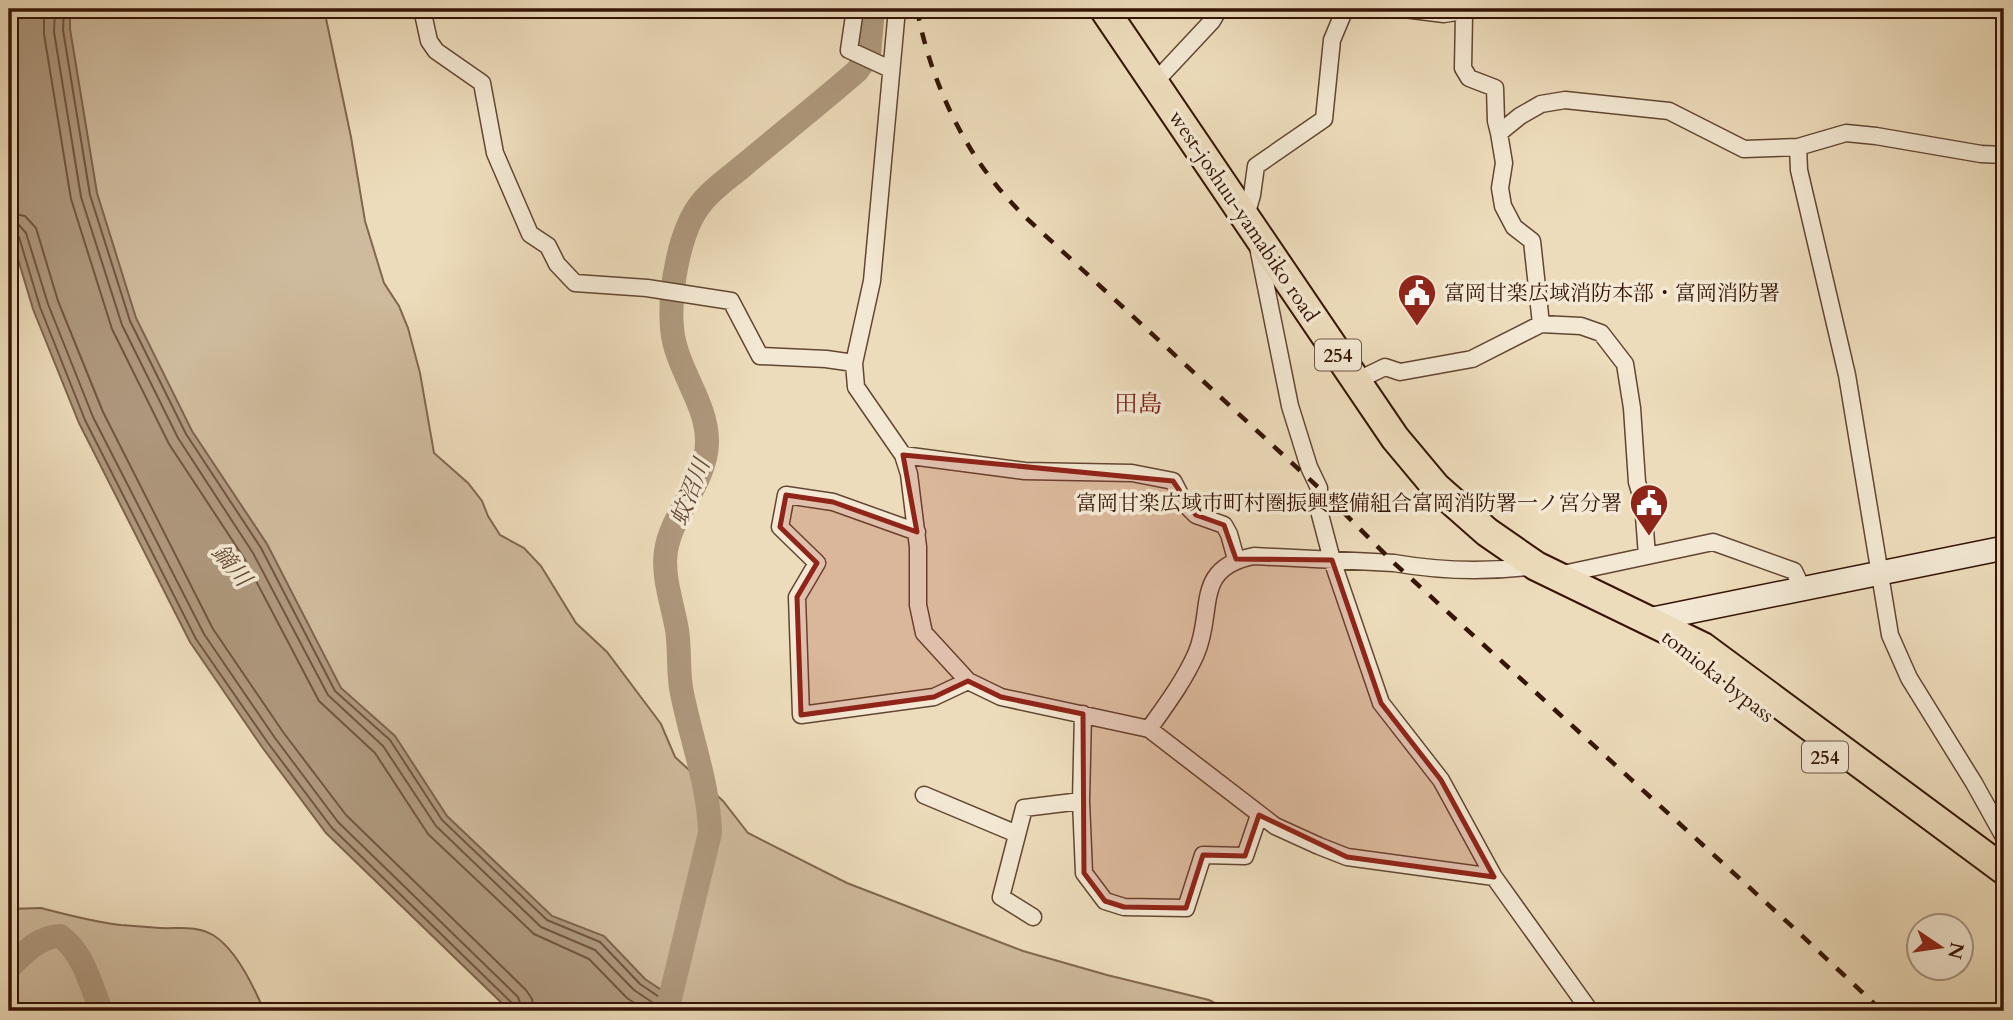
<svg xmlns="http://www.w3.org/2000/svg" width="2013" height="1020" font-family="Cardo,'Noto Serif JP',serif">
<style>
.green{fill:#ceba9c;stroke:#826750;stroke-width:2}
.water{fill:#ae987d;stroke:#7e634d;stroke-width:2}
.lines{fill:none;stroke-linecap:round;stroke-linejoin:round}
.shore{stroke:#725641;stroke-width:2}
.river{stroke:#ae987d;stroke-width:24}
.street-casing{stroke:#634632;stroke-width:19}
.secondary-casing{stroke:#351405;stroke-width:26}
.highway-casing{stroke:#351405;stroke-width:32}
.street{stroke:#f3e8d3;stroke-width:16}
.secondary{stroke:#f3e8d3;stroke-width:23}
.highway{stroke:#eddcbb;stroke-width:28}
.rail{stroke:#351405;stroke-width:4.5;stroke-dasharray:12 12;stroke-linecap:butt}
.marked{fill:#8f2418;fill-opacity:0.2;stroke:#8f2418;stroke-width:5;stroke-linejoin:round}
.labels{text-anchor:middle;stroke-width:7;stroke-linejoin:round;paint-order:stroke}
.shield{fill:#f3e8d3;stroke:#6e5443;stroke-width:2}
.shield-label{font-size:19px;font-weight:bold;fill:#351405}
.street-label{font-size:21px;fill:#351405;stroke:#f3e8d3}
.poi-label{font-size:21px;fill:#351405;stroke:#f3e8d3;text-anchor:start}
.water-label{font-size:23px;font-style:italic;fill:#654935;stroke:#f3e8d3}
.quarter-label{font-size:24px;fill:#7a1f14;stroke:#f3e8d3}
</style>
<rect width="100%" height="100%" fill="#eddcbb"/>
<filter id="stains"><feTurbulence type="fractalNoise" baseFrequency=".00286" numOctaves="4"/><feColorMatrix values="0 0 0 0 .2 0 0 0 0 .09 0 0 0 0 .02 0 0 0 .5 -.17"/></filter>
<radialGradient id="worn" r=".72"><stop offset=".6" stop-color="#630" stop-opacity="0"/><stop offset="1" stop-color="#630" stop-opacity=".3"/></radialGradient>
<!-- green -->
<path class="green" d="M 51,9 L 324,9 L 351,137 L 365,221 L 384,283 L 399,306 L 408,328 L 420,373 L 434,453 L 468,483 L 482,501 L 488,516 L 500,535 L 524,548 L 541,566 L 576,623 L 607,652 L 661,724 L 675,757 L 723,801 L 748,833 L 847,883 L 1023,951 L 1107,975 L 1209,1000 L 1231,1011 L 634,1011 L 181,547 Z
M 41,908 C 68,915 94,922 121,925 C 134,926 147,927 160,928 C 178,929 196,925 213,935 C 236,949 254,987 264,1011 L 9,1011 L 9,909 Z"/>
<!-- water -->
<path class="water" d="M 9,9 L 70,9 L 70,29 L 97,193 L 136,318 L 192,431 L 267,544 L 341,688 L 395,736 L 447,816 L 552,916 L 604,936 L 645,979 L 693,1011 L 510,1011 L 326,833 L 262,747 L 190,642 L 79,423 L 33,309 L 9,229 Z"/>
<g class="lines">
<!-- shore -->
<path class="shore" d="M 44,9 L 44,34 L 71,199 L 112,329 L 169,444 L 244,558 L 319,701 L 375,753 L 428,834 L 534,934 L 589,959 L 627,998 L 646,1011
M 55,9 L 54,32 L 81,197 L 122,325 L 178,438 L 253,553 L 328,695 L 383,746 L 436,826 L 541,927 L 595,950 L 634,990 L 665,1011
M 64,9 L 63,30 L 90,195 L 130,321 L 186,434 L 261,548 L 335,691 L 390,740 L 442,820 L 547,920 L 600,942 L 640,984 L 680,1011
M 9,213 L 25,216 L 36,228 L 58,301 L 103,412 L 213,629 L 283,732 L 346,815 L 526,990 L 532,999 L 534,1011
M 9,223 L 19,225 L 26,233 L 48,304 L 93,417 L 204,634 L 275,738 L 338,822 L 518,997 L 523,1011
M 9,232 L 15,233 L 19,237 L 40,307 L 85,420 L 196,639 L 268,743 L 332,828 L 512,1003 L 514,1011"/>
<!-- river -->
<path class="river" d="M 9,968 C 24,953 38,937 60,936 C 83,952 91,985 101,1011
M 667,1011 L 710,833 C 709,784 690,737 681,688 C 678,669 680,649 677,630 C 673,605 662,577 666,551 C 671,515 706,482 707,443 C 708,403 675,368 672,328 C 669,292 679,228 703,201 C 714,188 730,177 743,166 C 781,134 819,104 857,71 L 869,54 L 873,9"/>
<!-- street casing -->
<g class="street-casing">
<path id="street" d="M 422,9 L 429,41 L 436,51 L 482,83 L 495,153 L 530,234 L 548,246 L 557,264 L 575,283 L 647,288 L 731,301 L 760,356 L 826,359 L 854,363
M 855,9 L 849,50 L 890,69
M 897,9 L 872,281 L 854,363 L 856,387 L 903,455 L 909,474 L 918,547 L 918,605 L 924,633 L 968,681 L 1001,697 L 1149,729 L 1275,826 L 1319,846 L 1347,857 L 1494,877
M 1404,9 L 1444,14 L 1456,12 L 1464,15 L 1463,68 L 1469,78 L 1495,88 L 1496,121 L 1499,133 L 1520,116 L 1541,104 L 1565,100 L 1669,111 L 1744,149 L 1798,147 L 1846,133 L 1876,136 L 1981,154 L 2004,155
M 1154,83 L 1212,21 L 1219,9
M 1499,133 L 1504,163 L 1500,188 L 1503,206 L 1514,227 L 1532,241 L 1541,324
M 1798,147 L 1799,170 L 1847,375 L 1890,635 L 1909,678 L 1974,783 L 2004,837
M 1245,219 L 1252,195 L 1256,166 L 1324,119 L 1332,40 L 1345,9
M 1258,247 L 1290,406 L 1309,467 L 1319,488 L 1318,507 L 1332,560 L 1381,703 L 1441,780 L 1494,877 L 1590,1011
M 1356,381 L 1385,367 L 1400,372 L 1472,359 L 1541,324 L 1581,326 L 1601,333 L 1625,364 L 1632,408 L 1637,482 L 1643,502 L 1647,556
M 903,455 L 1025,471 L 1132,473 L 1173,481 L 1185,504 L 1196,515 L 1224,525 L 1229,534 L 1236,559
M 917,532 L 833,502 L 786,495 L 780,527 L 817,563 L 797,597 L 801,715 L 934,697 L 968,681
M 1558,575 L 1713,542 L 1794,571 L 1802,588
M 1083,714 L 1081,801 L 1084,873 L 1105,901 L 1124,907 L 1186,908 L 1203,855 L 1245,856 L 1259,815
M 1149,729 C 1166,705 1184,681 1196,654 C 1215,611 1192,568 1254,556 L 1394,563 C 1440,571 1490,572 1536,566
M 924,795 L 1017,834
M 1033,917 L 1001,897 L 1024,808 L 1081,801"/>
</g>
<!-- secondary casing -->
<g class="secondary-casing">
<path id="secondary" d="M 1648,620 L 2004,548"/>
</g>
<!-- highway casing -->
<g class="highway-casing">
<path id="highway" d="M 1104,9 L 1395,438 L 1436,487 L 1487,532 L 1536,566 L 1703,647 L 2004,870"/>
</g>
<!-- street -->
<use href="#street" class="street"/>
<!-- secondary -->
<use href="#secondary" class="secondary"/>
<!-- highway -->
<use href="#highway" class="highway"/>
<!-- rail -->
<path class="rail" d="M 917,9 C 928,69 955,133 993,181 C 1002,193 1012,203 1022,214 L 1319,488 L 1394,563 L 1796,930 L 1882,1011"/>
</g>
<!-- marked area -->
<path class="marked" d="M 903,455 L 1173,481 L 1196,515 L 1224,525 L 1236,559 L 1332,560 L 1381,703 L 1441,780 L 1494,877 L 1347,857 L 1259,815 L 1245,856 L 1203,855 L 1186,908 L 1124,907 L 1105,901 L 1084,873 L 1083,714 L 1001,697 L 968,681 L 934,697 L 801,715 L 797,597 L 817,563 L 780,527 L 786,495 L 833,502 L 917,532 Z"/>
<!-- icons -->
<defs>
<g id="civic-pin" transform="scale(2.0125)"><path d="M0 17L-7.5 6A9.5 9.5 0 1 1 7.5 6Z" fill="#8f2418" stroke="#f3e8d3"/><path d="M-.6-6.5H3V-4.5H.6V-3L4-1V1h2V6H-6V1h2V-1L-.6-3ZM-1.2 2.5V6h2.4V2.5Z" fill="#fff"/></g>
</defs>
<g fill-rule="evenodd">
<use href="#civic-pin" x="1417" y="293"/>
<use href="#civic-pin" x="1649" y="503"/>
</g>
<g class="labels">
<!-- shield labels -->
<g class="shield">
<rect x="1315" y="339.5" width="46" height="31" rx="5"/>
<rect x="1802" y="741.5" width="46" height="31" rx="5"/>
</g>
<g class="shield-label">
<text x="1338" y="362">254</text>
<text x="1825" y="764">254</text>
</g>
<!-- street labels -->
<g class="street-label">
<text transform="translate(1244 216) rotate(56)" y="7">west-joshuu-yamabiko road</text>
<text transform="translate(1718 676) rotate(38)" y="7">tomioka bypass</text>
</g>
<!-- poi labels -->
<g class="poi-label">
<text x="1444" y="300">富岡甘楽広域消防本部・富岡消防署</text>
<text x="1622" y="510" text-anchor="end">富岡甘楽広域市町村圏振興整備組合富岡消防署一ノ宮分署</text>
</g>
<!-- water labels -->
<g class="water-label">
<text transform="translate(690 492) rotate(-69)" y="8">蚊沼川</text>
<text transform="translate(232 565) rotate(50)" y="8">鏑川</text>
</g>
<!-- quarter labels -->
<g class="quarter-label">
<text x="1138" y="412">田島</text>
</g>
</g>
<!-- margin -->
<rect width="2013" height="1020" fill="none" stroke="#eddcbb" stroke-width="35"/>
<rect x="10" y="10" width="1992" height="999" fill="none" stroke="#351405" stroke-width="3.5"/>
<rect x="18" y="18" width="1978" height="985" fill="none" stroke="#351405" stroke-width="2"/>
<!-- north arrow -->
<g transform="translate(1940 947) rotate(103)"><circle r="33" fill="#f3e8d3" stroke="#a79381" stroke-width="2"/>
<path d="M0-5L12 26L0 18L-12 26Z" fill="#8f2418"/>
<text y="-10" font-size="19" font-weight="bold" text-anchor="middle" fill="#351405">N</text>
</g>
<rect width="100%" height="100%" filter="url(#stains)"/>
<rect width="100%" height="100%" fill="url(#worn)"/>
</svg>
